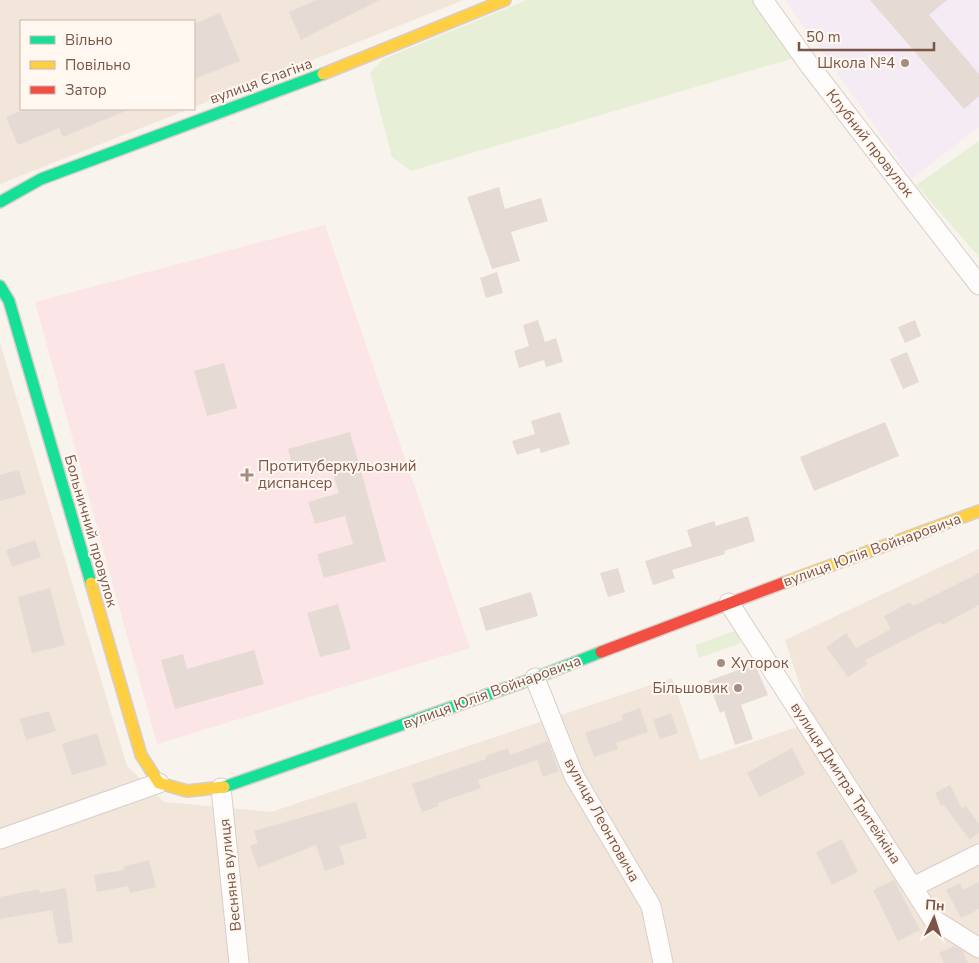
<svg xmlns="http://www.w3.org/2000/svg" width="979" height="963" font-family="'Nunito Sans',sans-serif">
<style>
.residential{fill:#f2e5da}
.education{fill:#f4ebf4}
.medical{fill:#fbe5e7}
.green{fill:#e7f0d7}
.building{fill:#e6dad4}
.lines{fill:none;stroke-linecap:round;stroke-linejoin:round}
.street-casing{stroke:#d8ceca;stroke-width:21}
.fast-casing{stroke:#d9cec9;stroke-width:14}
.slow-casing{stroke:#d9cec9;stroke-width:14}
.jam-casing{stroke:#d9cec9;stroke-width:14}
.street{stroke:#fefdfc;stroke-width:19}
.fast{stroke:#16e098;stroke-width:11}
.slow{stroke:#ffcf43;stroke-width:11}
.jam{stroke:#f24e42;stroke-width:11}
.poi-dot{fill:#a68d82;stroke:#fff7f0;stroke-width:2}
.labels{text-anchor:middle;stroke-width:4;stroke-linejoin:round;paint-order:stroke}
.poi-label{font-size:15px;fill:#7a5649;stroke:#fff7f0;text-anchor:end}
.street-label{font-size:15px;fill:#7a5649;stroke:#fff7f0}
</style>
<rect width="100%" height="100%" fill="#f9f3ed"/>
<!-- residential -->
<path class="residential" d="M 0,0 L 464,0 L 194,107 L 194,21 L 21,21 L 21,109 L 189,109 L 0,184 Z
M 0,343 L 127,766 L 164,802 L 271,812 L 672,678 L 700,760 L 812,722 L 785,640 L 979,549 L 979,963 L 0,963 Z"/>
<!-- education -->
<path class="education" d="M 785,0 L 979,0 L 979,127 L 912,178 Z"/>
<!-- medical -->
<path class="medical" d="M 325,225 L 470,648 L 157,744 L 35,302 Z"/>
<!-- green -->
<path class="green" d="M 527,0 L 752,0 L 794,58 L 411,171 L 392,157 L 370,73 L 383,59 Z
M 979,141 L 979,257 L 916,185 Z
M 737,630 L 741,643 L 699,658 L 695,645 Z"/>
<!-- building -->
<path class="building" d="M 317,0 L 379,0 L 301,40 L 289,12 Z
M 870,0 L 947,0 L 929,15 L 979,74 L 979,96 L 964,109 Z
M 220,13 L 240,61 L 194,79 L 194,24 Z
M 26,109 L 130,109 L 63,137 L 59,128 L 18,145 L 6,117 Z
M 499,187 L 505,209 L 541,198 L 548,221 L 511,232 L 520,261 L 492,269 L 467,197 Z
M 497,272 L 503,293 L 486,298 L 480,278 Z
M 538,320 L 545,342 L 556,338 L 563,362 L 546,367 L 544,360 L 519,368 L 514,351 L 529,346 L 523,325 Z
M 915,320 L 921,336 L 905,343 L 898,327 Z
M 907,352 L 919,382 L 903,389 L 890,359 Z
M 224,363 L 237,408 L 207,416 L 194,371 Z
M 560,412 L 570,444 L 541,453 L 539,448 L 517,455 L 512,441 L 535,434 L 531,421 Z
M 885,422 L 899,456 L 814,491 L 800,457 Z
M 350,432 L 386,561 L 324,578 L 317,554 L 353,544 L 345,516 L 315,524 L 308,502 L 339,493 L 330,464 L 295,474 L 288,449 Z
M 19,470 L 26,494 L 0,501 L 0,475 Z
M 748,516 L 755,541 L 724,551 L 725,554 L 672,570 L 675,578 L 653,585 L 645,561 L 692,546 L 687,530 L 714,521 L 716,526 Z
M 35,540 L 41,557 L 12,567 L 6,550 Z
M 618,568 L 625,592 L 608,597 L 600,573 Z
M 979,573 L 979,605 L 942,625 L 940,622 L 865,660 L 867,664 L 848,677 L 826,647 L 846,633 L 856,648 L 891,629 L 884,616 L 910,602 L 913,606 Z
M 50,588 L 65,645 L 32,653 L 18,597 Z
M 531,592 L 538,616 L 486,631 L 479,608 Z
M 338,604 L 351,649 L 320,657 L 307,613 Z
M 254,650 L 264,684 L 175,709 L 161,660 L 183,654 L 187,669 Z
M 755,664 L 768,695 L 741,705 L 753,739 L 735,745 L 724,711 L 720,713 L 708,681 Z
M 640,708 L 648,732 L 616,743 L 618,749 L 594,757 L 585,733 L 623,720 L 621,715 Z
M 49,711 L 56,731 L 26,740 L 20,719 Z
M 671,713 L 678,733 L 660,739 L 653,720 Z
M 97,733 L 107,765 L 72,775 L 62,744 Z
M 548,741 L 559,771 L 543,777 L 537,760 L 478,780 L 481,788 L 438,803 L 439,806 L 422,812 L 412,784 L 486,759 L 485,756 L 508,748 L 510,755 Z
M 792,748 L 805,774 L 759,797 L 747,773 Z
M 950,785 L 962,809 L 966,806 L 979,824 L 979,832 L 970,840 L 944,805 L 941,806 L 935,793 Z
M 356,802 L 367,838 L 339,846 L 345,864 L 325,871 L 316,845 L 258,868 L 250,846 L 258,843 L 254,831 Z
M 842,839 L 858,872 L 832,885 L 816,852 Z
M 149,860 L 156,887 L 130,893 L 128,886 L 97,892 L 94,875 L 124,870 L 123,867 Z
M 894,880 L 920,930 L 898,941 L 873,890 Z
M 979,882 L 979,909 L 961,918 L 946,890 L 960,883 L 963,890 Z
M 66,888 L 73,942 L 58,944 L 52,910 L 0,919 L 0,897 L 39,889 L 40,893 Z
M 954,946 L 963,951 L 968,963 L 944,963 L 939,953 Z"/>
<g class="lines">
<!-- street casing -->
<g class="street-casing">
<path id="street" d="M 763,0 L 810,66 L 979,285
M 729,603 L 933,919 L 979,948
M 535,678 L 574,776 L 651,906 L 663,963
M 221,788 L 239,963
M 0,839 L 159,783
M 913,887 L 979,854"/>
</g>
<!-- fast casing -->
<g class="fast-casing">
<path id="fast" d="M 0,202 L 41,179 L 323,74
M 0,286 L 9,301 L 91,583
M 224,787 L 535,678 L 601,652"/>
</g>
<!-- slow casing -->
<g class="slow-casing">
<path id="slow" d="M 323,74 L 505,0
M 91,583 L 141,755 L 159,783 L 187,791 L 224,787
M 783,583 L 979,511"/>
</g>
<!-- jam casing -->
<g class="jam-casing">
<path id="jam" d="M 601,652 L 783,583"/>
</g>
<!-- street -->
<use href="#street" class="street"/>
<!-- fast -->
<use href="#fast" class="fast"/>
<!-- slow -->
<use href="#slow" class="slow"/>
<!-- jam -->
<use href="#jam" class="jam"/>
</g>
<!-- markers -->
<g class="poi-dot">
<circle cx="905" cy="63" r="5"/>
<path d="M244.5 467.5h5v5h5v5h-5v5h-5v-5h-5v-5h5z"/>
<circle cx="721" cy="663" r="5"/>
<circle cx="738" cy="688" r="5"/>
</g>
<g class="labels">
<!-- poi labels -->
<g class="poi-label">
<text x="895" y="68">Школа №4</text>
<text x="258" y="471" text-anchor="start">Протитуберкульозний<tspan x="258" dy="17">диспансер</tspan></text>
<text x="731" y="668" text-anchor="start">Хуторок</text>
<text x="728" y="693">Більшовик</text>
</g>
<!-- street labels -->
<g class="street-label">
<text transform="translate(261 81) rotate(-20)" y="5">вулиця Єлагіна</text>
<text transform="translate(870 143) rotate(52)" y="5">Клубний провулок</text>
<text transform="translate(91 531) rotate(74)" y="5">Больничний провулок</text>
<text transform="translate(872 550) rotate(-20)" y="5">вулиця Юлія Войнаровича</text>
<text transform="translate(492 692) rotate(-20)" y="5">вулиця Юлія Войнаровича</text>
<text transform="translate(846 783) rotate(57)" y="5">вулиця Дмитра Тритейкіна</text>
<text transform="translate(602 820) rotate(61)" y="5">вулиця Леонтовича</text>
<text transform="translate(230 875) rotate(-96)" y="5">Весняна вулиця</text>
</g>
</g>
<!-- legend -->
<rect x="20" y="20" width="175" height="90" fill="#fff7f0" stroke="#cab7ad"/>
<rect x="30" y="36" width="25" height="8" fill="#16e098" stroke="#cab7ad"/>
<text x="65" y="45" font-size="15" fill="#7a5649">Вільно</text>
<rect x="30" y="61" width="25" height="8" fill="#ffcf43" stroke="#cab7ad"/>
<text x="65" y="70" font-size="15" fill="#7a5649">Повільно</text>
<rect x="30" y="86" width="25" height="8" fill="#f24e42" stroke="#cab7ad"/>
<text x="65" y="95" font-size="15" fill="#7a5649">Затор</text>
<!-- north arrow -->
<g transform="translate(934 918) rotate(4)" stroke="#fff7f0" stroke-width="4" paint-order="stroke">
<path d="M0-4L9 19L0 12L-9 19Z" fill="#7a5649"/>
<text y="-8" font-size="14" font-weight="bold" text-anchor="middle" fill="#7a5649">Пн</text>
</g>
<!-- scale -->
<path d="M799 42v8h135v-8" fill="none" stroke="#7a5649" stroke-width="2.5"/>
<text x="806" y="42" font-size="15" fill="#7a5649" stroke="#fff7f0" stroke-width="4" paint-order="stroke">50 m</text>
</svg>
